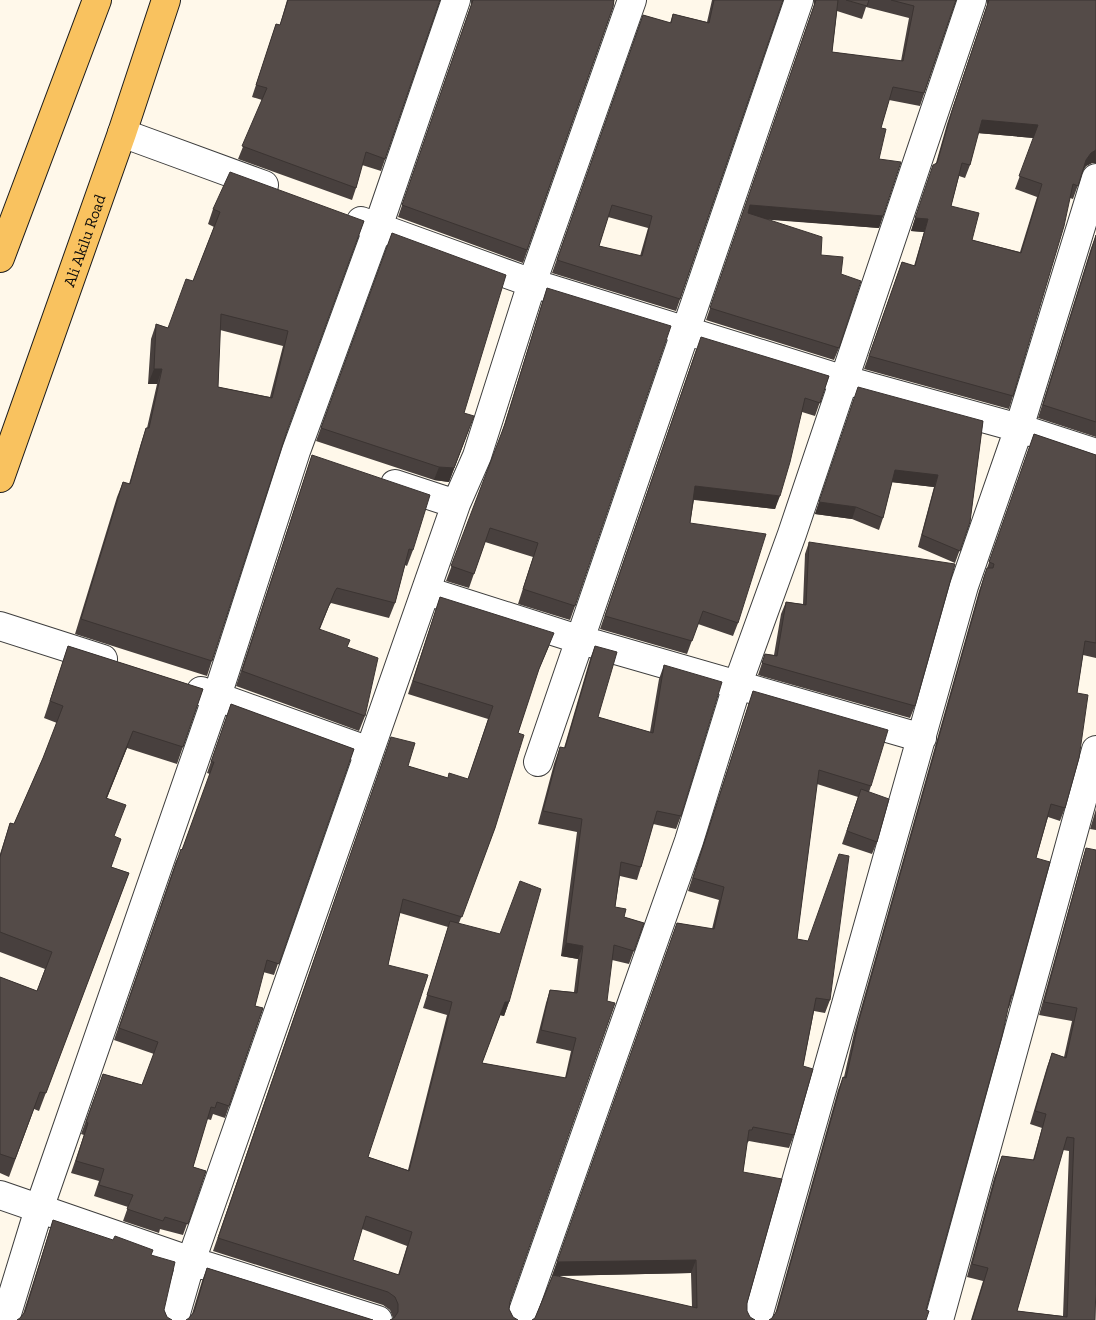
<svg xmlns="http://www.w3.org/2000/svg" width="1096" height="1320" font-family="'Zilla Slab',serif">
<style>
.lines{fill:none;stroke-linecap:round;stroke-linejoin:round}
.minor-casing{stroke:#3e3e3e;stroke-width:30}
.major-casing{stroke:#1c1c1c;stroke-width:30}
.minor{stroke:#fff;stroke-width:28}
.major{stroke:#f9c25f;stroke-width:28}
.wall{fill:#48403e;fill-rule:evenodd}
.shaded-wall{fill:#3b3432}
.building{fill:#544b48;stroke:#3b3432;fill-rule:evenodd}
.labels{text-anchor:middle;stroke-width:5;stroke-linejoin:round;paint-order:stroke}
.street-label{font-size:16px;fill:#0b0b0b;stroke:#fff}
</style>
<rect width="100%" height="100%" fill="#fff8ea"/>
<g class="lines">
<!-- minor casing -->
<g class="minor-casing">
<path id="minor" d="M 122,133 L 264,185
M 361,221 L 532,283 L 845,380 L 1019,428 L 1096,453
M 395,484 L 456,504
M 427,591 L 581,640 L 922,738
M 0,626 L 103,659
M 201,691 L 369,751
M 538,762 L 799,0
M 0,1195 L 191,1261 L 378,1320
M 5,1320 L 39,1209 L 217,696 L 296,451 L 378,227 L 456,0
M 174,1320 L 191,1261 L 456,504 L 477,456 L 532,283 L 632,0
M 520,1320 L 689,841 L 737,686 L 792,534 L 972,0
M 757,1320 L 964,586 L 1019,428 L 1096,178
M 939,1320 L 1096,750"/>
</g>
<!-- major casing -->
<g class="major-casing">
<g id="major">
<path d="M 0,258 L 97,0"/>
<path id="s1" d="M 0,478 L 122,133 L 166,0"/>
</g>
</g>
<!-- minor -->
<use href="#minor" class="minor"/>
<!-- major -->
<use href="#major" class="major"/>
</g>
<!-- wall -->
<path class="wall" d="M 287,0 L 440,0 L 381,171 L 362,165 L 356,188 L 352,200 L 238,159 L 262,100 L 252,97 L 272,36 L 276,24 L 280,25 Z
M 471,0 L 614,0 L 613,7 L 523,263 L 398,217 L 471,5 Z
M 712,0 L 783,0 L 676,311 L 552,273 L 643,15 L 670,23 L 673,14 L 707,22 ZM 608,217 L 648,228 L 640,256 L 599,246 Z
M 814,0 L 956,0 L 920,106 L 889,100 L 881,128 L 879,159 L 883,216 L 879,228 L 766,219 L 821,255 L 841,274 L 839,348 L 834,360 L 706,320 L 814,5 ZM 866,7 L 909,18 L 901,61 L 832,52 L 837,11 L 862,19 Z
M 987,0 L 1096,0 L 1096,163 L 1092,163 L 1086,166 L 1083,171 L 1073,199 L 1070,198 L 1013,396 L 1009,409 L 864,369 L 902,262 L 914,266 L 924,232 L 911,231 L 929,178 L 936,163 L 947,124 L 987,5 ZM 978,133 L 1034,138 L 1015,189 L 1037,197 L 1020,252 L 972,240 L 951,206 L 959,176 L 965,178 L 970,165 Z
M 213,209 L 364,221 L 286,432 L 207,676 L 75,634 L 117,497 L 123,482 L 129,484 L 141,443 L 146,428 L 147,428 L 157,384 L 148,384 L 151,339 L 156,324 L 168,328 L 193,281 L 214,227 L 208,224 ZM 220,330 L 283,346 L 270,397 L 218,387 Z
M 392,233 L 464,413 L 469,429 L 449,482 L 434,480 L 316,441 Z
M 1096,235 L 1096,437 L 1038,418 L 1091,248 Z
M 547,288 L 575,606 L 570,620 L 518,604 L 533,557 L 485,542 L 469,588 L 446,581 L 501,435 L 542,303 Z
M 696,350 L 829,376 L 815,416 L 802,412 L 775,509 L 694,500 L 690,523 L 738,623 L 733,636 L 698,624 L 687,654 L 600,629 Z
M 854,399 L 983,421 L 970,522 L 955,563 L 918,547 L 934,487 L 892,482 L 883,518 L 879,530 L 852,519 L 815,514 Z
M 1034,434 L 1096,455 L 1096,658 L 1083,655 L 1077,693 L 1065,808 L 1060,821 L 1048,817 L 1036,858 L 1013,995 L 1009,1008 L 1008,1008 L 926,1310 L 772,1318 L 775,1314 L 838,1090 L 843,1077 L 844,1077 L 854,1033 L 979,591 Z
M 312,455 L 413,550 L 407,566 L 405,565 L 395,603 L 389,618 L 331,603 L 329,606 L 320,629 L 365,716 L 359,731 L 236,686 Z
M 809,542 L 915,706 L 910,718 L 758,675 L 765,654 L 774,655 L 781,614 L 786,602 L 803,604 L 805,554 Z
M 440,597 L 549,646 L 536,676 L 518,733 L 495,828 L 459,923 L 509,1002 L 504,1016 L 500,1015 L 482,1063 L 565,1078 L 571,1051 L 536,1043 L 546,1003 L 550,990 L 574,992 L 578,959 L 561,956 L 577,832 L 538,824 L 554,764 L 560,747 L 564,748 L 590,659 L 595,646 L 598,717 L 650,732 L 659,679 L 664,665 L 681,816 L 676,829 L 653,824 L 641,867 L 637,880 L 620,876 L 615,907 L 624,917 L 644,923 L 629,964 L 612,960 L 510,1302 L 509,1309 L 513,1317 L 393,1318 L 390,1310 L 383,1305 L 213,1251 L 391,737 L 408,766 L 448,778 L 468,779 L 488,719 L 408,694 ZM 400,913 L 448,927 L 423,1008 L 447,1015 L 408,1170 L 368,1157 L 388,965 ZM 362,1229 L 407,1246 L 398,1275 L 353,1260 Z
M 68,646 L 203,689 L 177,764 L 127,748 L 107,798 L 114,836 L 111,867 L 129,873 L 39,1111 L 34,1109 L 9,1177 L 0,1173 L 0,977 L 37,991 L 45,969 L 0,952 L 0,854 L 10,823 L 14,824 L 43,758 L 57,723 L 44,718 Z
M 753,691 L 871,786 L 869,792 L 877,842 L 872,854 L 842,844 L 858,797 L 817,784 L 797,939 L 830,1000 L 825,1013 L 814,1011 L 803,1066 L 794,1135 L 789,1148 L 749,1141 L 747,1143 L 743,1172 L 747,1311 L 750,1317 L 535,1318 L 552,1276 L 677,923 L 712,929 L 719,900 L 688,891 ZM 691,1273 L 692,1307 L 556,1276 Z
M 231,704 L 354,749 L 274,975 L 263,972 L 255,1006 L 263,1008 L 225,1118 L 213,1114 L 211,1120 L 207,1119 L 193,1167 L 206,1171 L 183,1235 L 160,1229 L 159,1233 L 123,1221 L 128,1207 L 94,1196 L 99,1181 L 71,1173 L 84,1135 L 81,1134 L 103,1074 L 142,1085 L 154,1054 L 114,1040 L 176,861 L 182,850 L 210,774 L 207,773 Z
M 1096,809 L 1096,830 L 1090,829 Z
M 1086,848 L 1095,1320 L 971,1320 L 983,1281 L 967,1277 L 994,1178 L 1002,1156 L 1033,1160 L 1042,1128 L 1030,1124 L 1047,1067 L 1052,1053 L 1064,1057 L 1072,1021 L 1039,1015 L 1082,861 ZM 1063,1150 L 1069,1151 L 1063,1316 L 1017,1311 Z
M 53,1220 L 151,1255 L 164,1310 L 167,1317 L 20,1318 L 23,1314 Z
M 207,1268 L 373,1320 L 189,1318 L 192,1314 L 202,1281 Z"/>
<!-- shaded-wall -->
<path class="shaded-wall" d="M 982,120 L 1038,125 L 1034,138 L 977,133 Z
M 1096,150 L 1096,163 L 1092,163 L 1086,166 L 1081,173 L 1086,160 L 1091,153 Z
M 750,205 L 883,216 L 879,228 L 745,218 Z
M 915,218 L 928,219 L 924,232 L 911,231 Z
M 154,369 L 162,369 L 157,384 L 148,384 Z
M 469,429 L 449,482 L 434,480 L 439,467 Z
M 895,470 L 938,475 L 934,487 L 890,482 Z
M 695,486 L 780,496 L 775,509 L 690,499 Z
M 819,502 L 856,507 L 852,519 L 815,514 Z
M 133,731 L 127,748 L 100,815 L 106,798 Z
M 566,943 L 583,946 L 578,959 L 561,956 Z
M 505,1002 L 509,1002 L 504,1016 L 500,1015 Z
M 696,1260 L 691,1273 L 552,1276 L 557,1262 Z"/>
<!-- building -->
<path class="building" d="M 288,0 L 440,0 L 385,159 L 366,152 L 356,188 L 242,146 L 267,88 L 256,85 L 276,24 L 280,25 Z
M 473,0 L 614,0 L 613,7 L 527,250 L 402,205 Z
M 714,0 L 783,0 L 680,299 L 557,260 L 643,15 L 671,23 L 673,14 L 709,23 ZM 612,205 L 652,216 L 642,256 L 599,246 Z
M 816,0 L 838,0 L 832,52 L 903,61 L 914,6 L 891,0 L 956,0 L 924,93 L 893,87 L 881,128 L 886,129 L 879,159 L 901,162 L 883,216 L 750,205 L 748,213 L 822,237 L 821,255 L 843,257 L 841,274 L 861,281 L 839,348 L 710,308 Z
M 846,0 L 869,0 L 867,6 Z
M 989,0 L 1096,0 L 1096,150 L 1091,153 L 1086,160 L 1078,186 L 1073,184 L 1064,226 L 1013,396 L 869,356 L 902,262 L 915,266 L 928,219 L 915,218 L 933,165 L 937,163 L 952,111 ZM 982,120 L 1038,125 L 1019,176 L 1042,184 L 1021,253 L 972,240 L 979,213 L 951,206 L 962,163 L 970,165 Z
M 230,172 L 364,221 L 287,431 L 212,661 L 81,619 L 123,482 L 130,484 L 146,428 L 149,428 L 162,369 L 154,369 L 156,324 L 168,328 L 186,279 L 193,281 L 220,212 L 213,209 ZM 221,314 L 288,331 L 272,398 L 218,387 Z
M 392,233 L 506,275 L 464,413 L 474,416 L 454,468 L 439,467 L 321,428 Z
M 1096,235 L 1096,422 L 1043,405 Z
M 547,288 L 671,326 L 575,606 L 523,589 L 538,543 L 490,528 L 474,574 L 451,566 L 505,424 Z
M 701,337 L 829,376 L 820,403 L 805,398 L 790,462 L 780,496 L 695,486 L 690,523 L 766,534 L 738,623 L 703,611 L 692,641 L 605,616 Z
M 858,387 L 983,421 L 970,522 L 960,551 L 922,535 L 938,475 L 895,470 L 883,518 L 856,507 L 819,502 Z
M 1034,434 L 1096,455 L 1096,643 L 1085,641 L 1077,693 L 1088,695 L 1079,758 L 1065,808 L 1051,804 L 1036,858 L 1050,862 L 1013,995 L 1011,995 L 1002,1036 L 926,1310 L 929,1311 L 926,1320 L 769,1320 L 772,1318 L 777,1311 L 843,1077 L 846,1078 L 859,1020 L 984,577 L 987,568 L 993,568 L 994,564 L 989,562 Z
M 312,455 L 430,495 L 413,550 L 409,549 L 395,603 L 337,588 L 335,591 L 319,629 L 350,640 L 347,647 L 378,658 L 365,716 L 242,671 Z
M 809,542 L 955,564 L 915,706 L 762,663 L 765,654 L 777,656 L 786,602 L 806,605 Z
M 440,597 L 554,633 L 539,669 L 518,733 L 524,735 L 495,828 L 462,917 L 403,899 L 388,965 L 428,975 L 368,1157 L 409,1171 L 452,1002 L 427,995 L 450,921 L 500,934 L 520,881 L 541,889 L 509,1002 L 505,1002 L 482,1063 L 566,1078 L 576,1038 L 541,1030 L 550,990 L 577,993 L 583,946 L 566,943 L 582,819 L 543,811 L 559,751 L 560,747 L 565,748 L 595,646 L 617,652 L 598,717 L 653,733 L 664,665 L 722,682 L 681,816 L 657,811 L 641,867 L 621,862 L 615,907 L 626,909 L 624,917 L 644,923 L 634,951 L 614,945 L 607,1001 L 615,1003 L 510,1302 L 509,1309 L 513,1317 L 518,1320 L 390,1320 L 394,1318 L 398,1312 L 398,1304 L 395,1297 L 388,1292 L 218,1238 L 391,737 L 415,743 L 408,766 L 448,778 L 449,773 L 468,779 L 493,706 L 413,681 ZM 366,1216 L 412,1232 L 399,1275 L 353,1260 Z
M 68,646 L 203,689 L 183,747 L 133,731 L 106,798 L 126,805 L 114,836 L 121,839 L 111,867 L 129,873 L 46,1093 L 40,1092 L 15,1159 L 0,1154 L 0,977 L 37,991 L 52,952 L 0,932 L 0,857 L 10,823 L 14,824 L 43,758 L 63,706 L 50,701 Z
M 753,691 L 888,730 L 871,786 L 819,770 L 797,939 L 808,941 L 839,854 L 849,856 L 830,1000 L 816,998 L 803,1066 L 813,1069 L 794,1135 L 753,1127 L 752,1130 L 749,1130 L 743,1172 L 782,1179 L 747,1303 L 747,1311 L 750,1317 L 755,1320 L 532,1320 L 535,1318 L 553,1275 L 697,1308 L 696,1260 L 557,1262 L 677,923 L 714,929 L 724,887 L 693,878 Z
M 231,704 L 354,749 L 279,964 L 267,960 L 255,1006 L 263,1008 L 229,1106 L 217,1102 L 215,1108 L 211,1107 L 193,1167 L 206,1171 L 188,1224 L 165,1217 L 163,1221 L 127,1209 L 133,1195 L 99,1185 L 104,1169 L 76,1161 L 88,1123 L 86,1122 L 103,1074 L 142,1085 L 158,1042 L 119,1028 L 181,849 L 182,850 L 214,762 L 211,762 Z
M 861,789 L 889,799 L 877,842 L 847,831 Z
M 1086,848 L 1096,850 L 1096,1284 L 1095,1320 L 972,1320 L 988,1268 L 972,1264 L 999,1165 L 1002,1156 L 1034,1160 L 1046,1114 L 1035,1111 L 1052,1053 L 1066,1058 L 1077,1008 L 1044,1002 ZM 1067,1137 L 1074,1138 L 1067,1317 L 1017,1311 Z
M 53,1220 L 113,1240 L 115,1236 L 153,1250 L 151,1255 L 175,1262 L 164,1310 L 167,1317 L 172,1320 L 17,1320 L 20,1318 L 25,1312 Z
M 207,1268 L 373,1320 L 186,1320 L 189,1318 L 194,1312 Z"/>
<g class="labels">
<!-- street labels -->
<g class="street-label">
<text dy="6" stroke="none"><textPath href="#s1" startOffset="252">Ali Akilu Road</textPath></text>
</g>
</g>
</svg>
